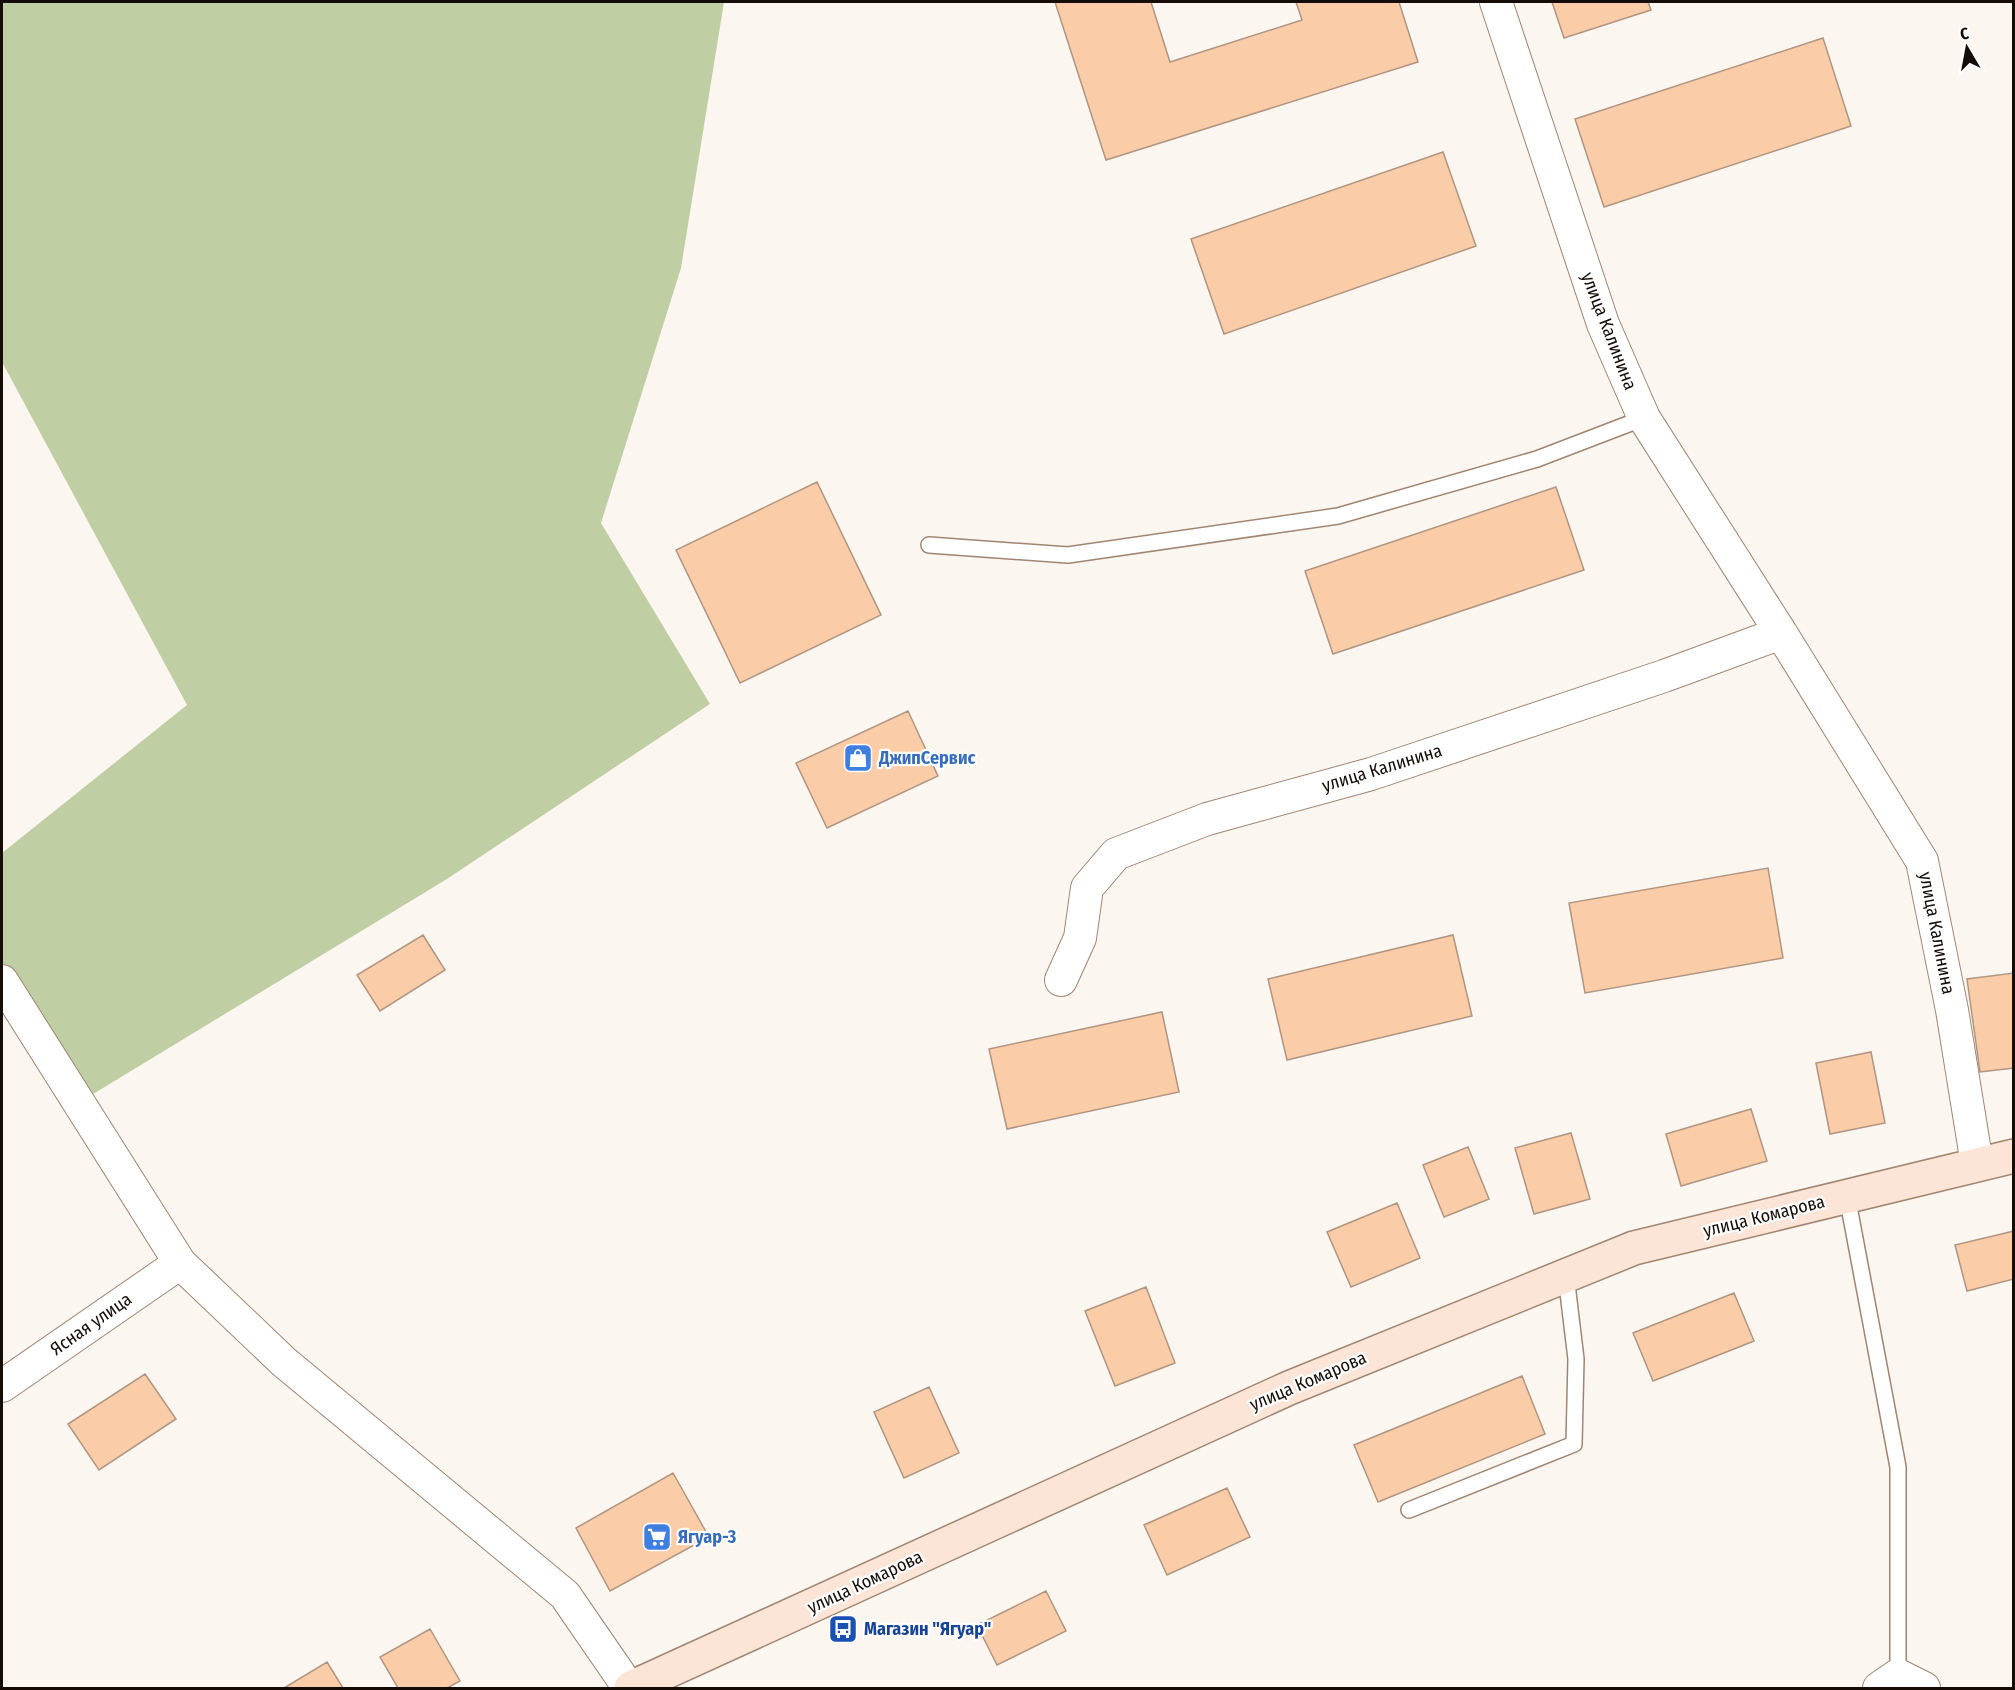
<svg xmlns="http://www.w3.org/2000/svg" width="2015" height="1690" font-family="'Fira Sans Condensed',sans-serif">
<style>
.green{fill:#c0cea3}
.building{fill:#fbcca8;stroke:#b09580;stroke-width:1.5}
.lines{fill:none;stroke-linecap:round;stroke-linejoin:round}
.lane-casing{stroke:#a08571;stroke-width:18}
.street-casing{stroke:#a08571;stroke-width:34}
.secondary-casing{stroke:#a08571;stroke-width:36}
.lane{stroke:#fff;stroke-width:15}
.street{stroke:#fff;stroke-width:32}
.secondary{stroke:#fce5d7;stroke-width:33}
.labels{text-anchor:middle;stroke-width:4.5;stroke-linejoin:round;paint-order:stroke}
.street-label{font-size:18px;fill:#150c05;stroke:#fff}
.shop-label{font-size:18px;font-weight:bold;fill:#366cbe;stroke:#fff;text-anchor:start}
.transit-label{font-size:18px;font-weight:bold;fill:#164399;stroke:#fff;text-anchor:start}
</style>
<rect width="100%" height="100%" fill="#fcf6f1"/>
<!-- green -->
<path class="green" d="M 2,2 L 724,2 L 681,268 L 601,523 L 710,704 L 447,879 L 80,1102 L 2,980 L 2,853 L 187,705 L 2,362 Z"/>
<!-- building -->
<path class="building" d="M 1055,2 L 1151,2 L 1170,62 L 1302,20 L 1296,2 L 1399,2 L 1418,62 L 1106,160 Z
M 1552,2 L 1648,2 L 1651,10 L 1564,38 Z
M 1823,38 L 1851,126 L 1604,207 L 1575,119 Z
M 1443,152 L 1476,246 L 1224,334 L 1191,239 Z
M 817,482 L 881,615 L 740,683 L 676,550 Z
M 1556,487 L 1584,570 L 1333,654 L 1305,571 Z
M 908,711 L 938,776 L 827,828 L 796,763 Z
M 1768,868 L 1783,958 L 1585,993 L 1569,903 Z
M 423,935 L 445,970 L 380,1011 L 357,975 Z
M 1453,935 L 1472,1016 L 1287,1060 L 1268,979 Z
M 2014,973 L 2014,1068 L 1980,1072 L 1967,979 Z
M 1162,1012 L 1179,1092 L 1007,1129 L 989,1049 Z
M 1871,1052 L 1885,1123 L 1830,1134 L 1816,1063 Z
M 1751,1109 L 1767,1161 L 1681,1186 L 1666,1134 Z
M 1571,1133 L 1590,1199 L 1534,1214 L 1515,1148 Z
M 1468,1147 L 1489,1199 L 1444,1217 L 1423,1165 Z
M 1397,1203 L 1420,1258 L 1351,1287 L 1327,1232 Z
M 2014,1231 L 2014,1279 L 1967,1291 L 1955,1245 Z
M 1146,1287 L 1175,1363 L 1115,1386 L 1085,1311 Z
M 1734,1293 L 1754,1341 L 1653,1381 L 1633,1333 Z
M 145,1374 L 176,1419 L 99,1470 L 68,1424 Z
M 1522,1376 L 1545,1434 L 1378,1502 L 1354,1445 Z
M 929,1387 L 959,1453 L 904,1478 L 874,1412 Z
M 673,1473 L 709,1537 L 610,1591 L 576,1528 Z
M 1227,1488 L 1250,1537 L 1167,1575 L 1144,1525 Z
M 1046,1591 L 1066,1631 L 997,1665 L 977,1625 Z
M 430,1629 L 460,1681 L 447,1688 L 398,1688 L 380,1657 Z
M 327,1662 L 343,1688 L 284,1688 Z"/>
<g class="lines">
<!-- lane casing -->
<g class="lane-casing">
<path id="lane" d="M 929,545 L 1068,555 L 1338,516 L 1537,459 L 1644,418
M 1847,1196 L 1898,1467 L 1898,1675
M 1409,1510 L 1574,1444 L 1576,1359 L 1566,1276"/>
</g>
<!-- street casing -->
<g class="street-casing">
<path id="street" d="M 1781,633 L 1922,861 L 1952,1010 L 1977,1164
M 1061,980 L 1080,938 L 1087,888 L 1116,854 L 1207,819 L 1371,774 L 1664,676 L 1781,633 L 1644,418 L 1603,324 L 1496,2
M 2,981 L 180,1263 L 284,1362 L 565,1595 L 629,1688
M 2,1386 L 180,1263
M 1879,1688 L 1898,1675 L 1924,1688"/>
</g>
<!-- secondary casing -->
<g class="secondary-casing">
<path id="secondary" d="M 631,1688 L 1289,1388 L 1634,1248 L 2014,1156"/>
</g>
<!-- lane -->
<use href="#lane" class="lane"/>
<!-- street -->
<use href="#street" class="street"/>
<!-- secondary -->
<use href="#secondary" class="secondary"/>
</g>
<!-- icons -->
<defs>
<g id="shop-square" transform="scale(1.5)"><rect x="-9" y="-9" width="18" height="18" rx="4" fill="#3f7fe0" stroke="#fff"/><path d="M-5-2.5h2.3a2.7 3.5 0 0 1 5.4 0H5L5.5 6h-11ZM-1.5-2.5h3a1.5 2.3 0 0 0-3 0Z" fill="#fff"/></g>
<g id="supermarket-square" transform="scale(1.5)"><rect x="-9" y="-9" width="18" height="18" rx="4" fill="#3f7fe0" stroke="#fff"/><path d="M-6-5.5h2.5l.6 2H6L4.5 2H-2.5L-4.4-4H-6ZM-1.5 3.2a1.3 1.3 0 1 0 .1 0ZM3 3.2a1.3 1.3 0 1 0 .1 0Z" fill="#fff"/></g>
<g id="bus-square" transform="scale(1.5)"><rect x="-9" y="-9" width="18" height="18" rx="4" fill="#1a4fb4" stroke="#fff"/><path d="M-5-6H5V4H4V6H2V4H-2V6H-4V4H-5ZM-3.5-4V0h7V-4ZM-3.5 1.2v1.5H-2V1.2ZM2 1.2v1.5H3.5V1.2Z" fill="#fff"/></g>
</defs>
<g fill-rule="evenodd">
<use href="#shop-square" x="858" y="758"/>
<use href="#supermarket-square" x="657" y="1537"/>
<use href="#bus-square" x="843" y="1629"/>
</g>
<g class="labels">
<!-- street labels -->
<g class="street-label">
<text transform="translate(1609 331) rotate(69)" y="6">улица Калинина</text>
<text transform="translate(1382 768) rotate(-17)" y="6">улица Калинина</text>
<text transform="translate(1937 933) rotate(79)" y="6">улица Калинина</text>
<text transform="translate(1764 1216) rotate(-14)" y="6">улица Комарова</text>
<text transform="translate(91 1324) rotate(-35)" y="6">Ясная улица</text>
<text transform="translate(1308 1381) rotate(-23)" y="6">улица Комарова</text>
<text transform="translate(865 1582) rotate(-25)" y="6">улица Комарова</text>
</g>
<!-- shop labels -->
<g class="shop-label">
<text x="879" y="764">ДжипСервис</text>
<text x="678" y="1543">Ягуар-3</text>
</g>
<!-- transit labels -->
<g class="transit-label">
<text x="864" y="1635">Магазин "Ягуар"</text>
</g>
</g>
<!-- border -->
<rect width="2015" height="1690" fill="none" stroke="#150c05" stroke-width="6"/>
<!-- north arrow -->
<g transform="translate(1967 48) rotate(350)" stroke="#ffffff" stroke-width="4.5" paint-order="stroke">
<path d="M0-4.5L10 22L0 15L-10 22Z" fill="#150c05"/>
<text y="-9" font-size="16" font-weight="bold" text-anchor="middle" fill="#150c05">С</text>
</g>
</svg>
